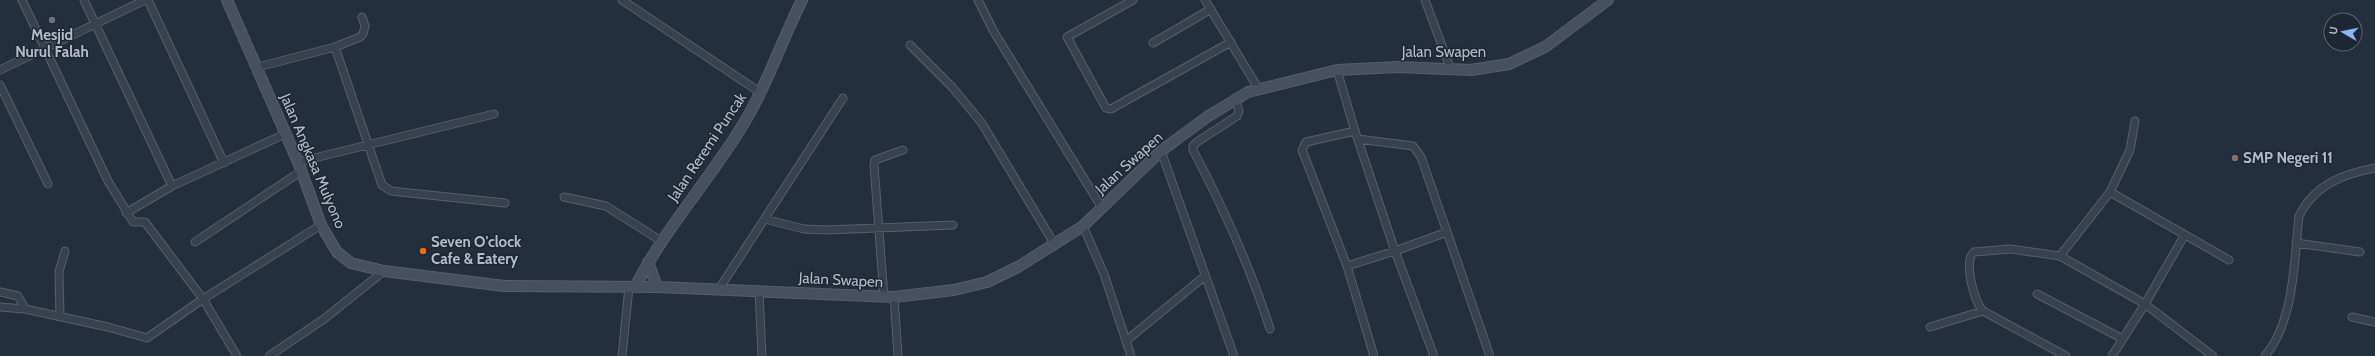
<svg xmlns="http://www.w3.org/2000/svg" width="2375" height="356" font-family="Cabin,sans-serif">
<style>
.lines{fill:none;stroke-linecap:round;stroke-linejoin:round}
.street-casing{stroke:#565f6c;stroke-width:9}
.secondary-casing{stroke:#565f6c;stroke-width:12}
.street{stroke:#38414e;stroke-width:7}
.secondary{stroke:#465061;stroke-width:10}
.worship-dot{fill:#6b7280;stroke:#1d2633;stroke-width:1.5}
.education-dot{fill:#8d6e63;stroke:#1d2633;stroke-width:1.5}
.food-dot{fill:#e8710a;stroke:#1d2633;stroke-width:1.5}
.labels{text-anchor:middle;stroke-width:3;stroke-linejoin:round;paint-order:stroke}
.poi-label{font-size:15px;font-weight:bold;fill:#b4bcc9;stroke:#1d2633;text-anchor:start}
.street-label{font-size:15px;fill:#b4bcc9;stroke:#1d2633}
</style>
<rect width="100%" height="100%" fill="#242f3e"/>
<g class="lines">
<!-- street casing -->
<g class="street-casing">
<path id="street" d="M 22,0 L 108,181 L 133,222 L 145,222 L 203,299 L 237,356
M 84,0 L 172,186
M 148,0 L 224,163
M 622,0 L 761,93
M 978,0 L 994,32 L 1102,208
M 1133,0 L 1067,37 L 1106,108 L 1111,109 L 1231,42
M 1205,0 L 1258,88
M 1425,0 L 1451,70
M 1153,43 L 1211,9
M 910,45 L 953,88 L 981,122 L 1055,245
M 335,47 L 382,185 L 391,191 L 505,203
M 258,67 L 335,47 L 360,37 L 363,34 L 365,26 L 362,17
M 0,70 L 145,0
M 1337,70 L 1355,131
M 0,85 L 48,184
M 1235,98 L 1239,111 L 1237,116 L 1197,142 L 1193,146 L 1193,150 C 1224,209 1250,266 1270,329
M 1358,139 L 1413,146 L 1421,157 L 1447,232 L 1395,251 L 1434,356
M 1161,151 L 1234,356
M 298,162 L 494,114
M 2110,192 L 2229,260
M 564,197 L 606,206 L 661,241
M 126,213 L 172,186 L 285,134
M 765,219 L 804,229 L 826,230 L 953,225
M 1083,226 L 1104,274 L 1131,356
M 1447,232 L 1490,356
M 2184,236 L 2145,304 L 2213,356
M 195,242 L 300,172
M 2296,243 L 2360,252
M 2060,256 L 2110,192 L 2130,150 L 2135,121
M 1347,266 L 1395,251 L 1355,131 L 1306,142 L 1302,150 L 1347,266 L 1374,356
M 719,289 L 843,98
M 759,291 L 762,356
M 0,292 L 18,296 L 25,309
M 2037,294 L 2123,339
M 884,297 L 874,165 L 875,160 L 903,150
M 894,297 L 898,356
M 0,307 L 25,309 L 108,327 L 147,338 L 203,299 L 321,225
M 1983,311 C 1974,301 1963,261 1974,252 L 2010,249 L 2060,256 L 2145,304 L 2112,356
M 60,316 L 59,272 L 65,251
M 2352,317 L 2375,322
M 1930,327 L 1983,311 L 2066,356
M 1127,340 L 1205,276
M 269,356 L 324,319 L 384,271
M 622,356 L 629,287
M 2265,356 C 2295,320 2294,260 2299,216 C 2314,185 2343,174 2375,168"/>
</g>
<!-- secondary casing -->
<g class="secondary-casing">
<path id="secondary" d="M 227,0 L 298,162 L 321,225 L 337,252 L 351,263 L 384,271 L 504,286 L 657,287 L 894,297 L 954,290 L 987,282 L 1018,267 L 1083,226 L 1161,151 L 1207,117 L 1248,92 L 1337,70 L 1398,67 L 1471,70 L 1509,64 L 1545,47 L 1608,0
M 648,262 L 657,287
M 635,287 C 664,230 707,183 741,128 C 766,88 781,42 802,0"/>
</g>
<!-- street -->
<use href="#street" class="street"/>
<!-- secondary -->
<use href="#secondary" class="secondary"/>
</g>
<!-- markers -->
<circle class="worship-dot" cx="52" cy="20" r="4"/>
<circle class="education-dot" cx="2235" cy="158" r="4"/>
<circle class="food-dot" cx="423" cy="251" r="4"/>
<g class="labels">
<!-- poi labels -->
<g class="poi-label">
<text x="52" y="40" text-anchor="middle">Mesjid<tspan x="52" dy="17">Nurul Falah</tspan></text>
<text x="2243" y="163">SMP Negeri 11</text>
<text x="431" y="247">Seven O'clock<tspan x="431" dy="17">Cafe &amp; Eatery</tspan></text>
</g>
<!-- street labels -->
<g class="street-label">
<text x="1444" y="57">Jalan Swapen</text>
<text transform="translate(707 147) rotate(-56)" y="5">Jalan Reremi Puncak</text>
<text transform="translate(313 161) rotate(67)" y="5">Jalan Angkasa Mulyono</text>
<text transform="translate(1129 163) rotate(-42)" y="5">Jalan Swapen</text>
<text transform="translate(841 280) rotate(3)" y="5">Jalan Swapen</text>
</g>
</g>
<!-- north arrow -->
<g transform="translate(2343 32) rotate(279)"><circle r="19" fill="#1d2633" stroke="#59626f"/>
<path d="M0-3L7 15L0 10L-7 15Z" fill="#8ab4f8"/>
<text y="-6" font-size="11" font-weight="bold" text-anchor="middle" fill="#b4bcc9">U</text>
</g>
</svg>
